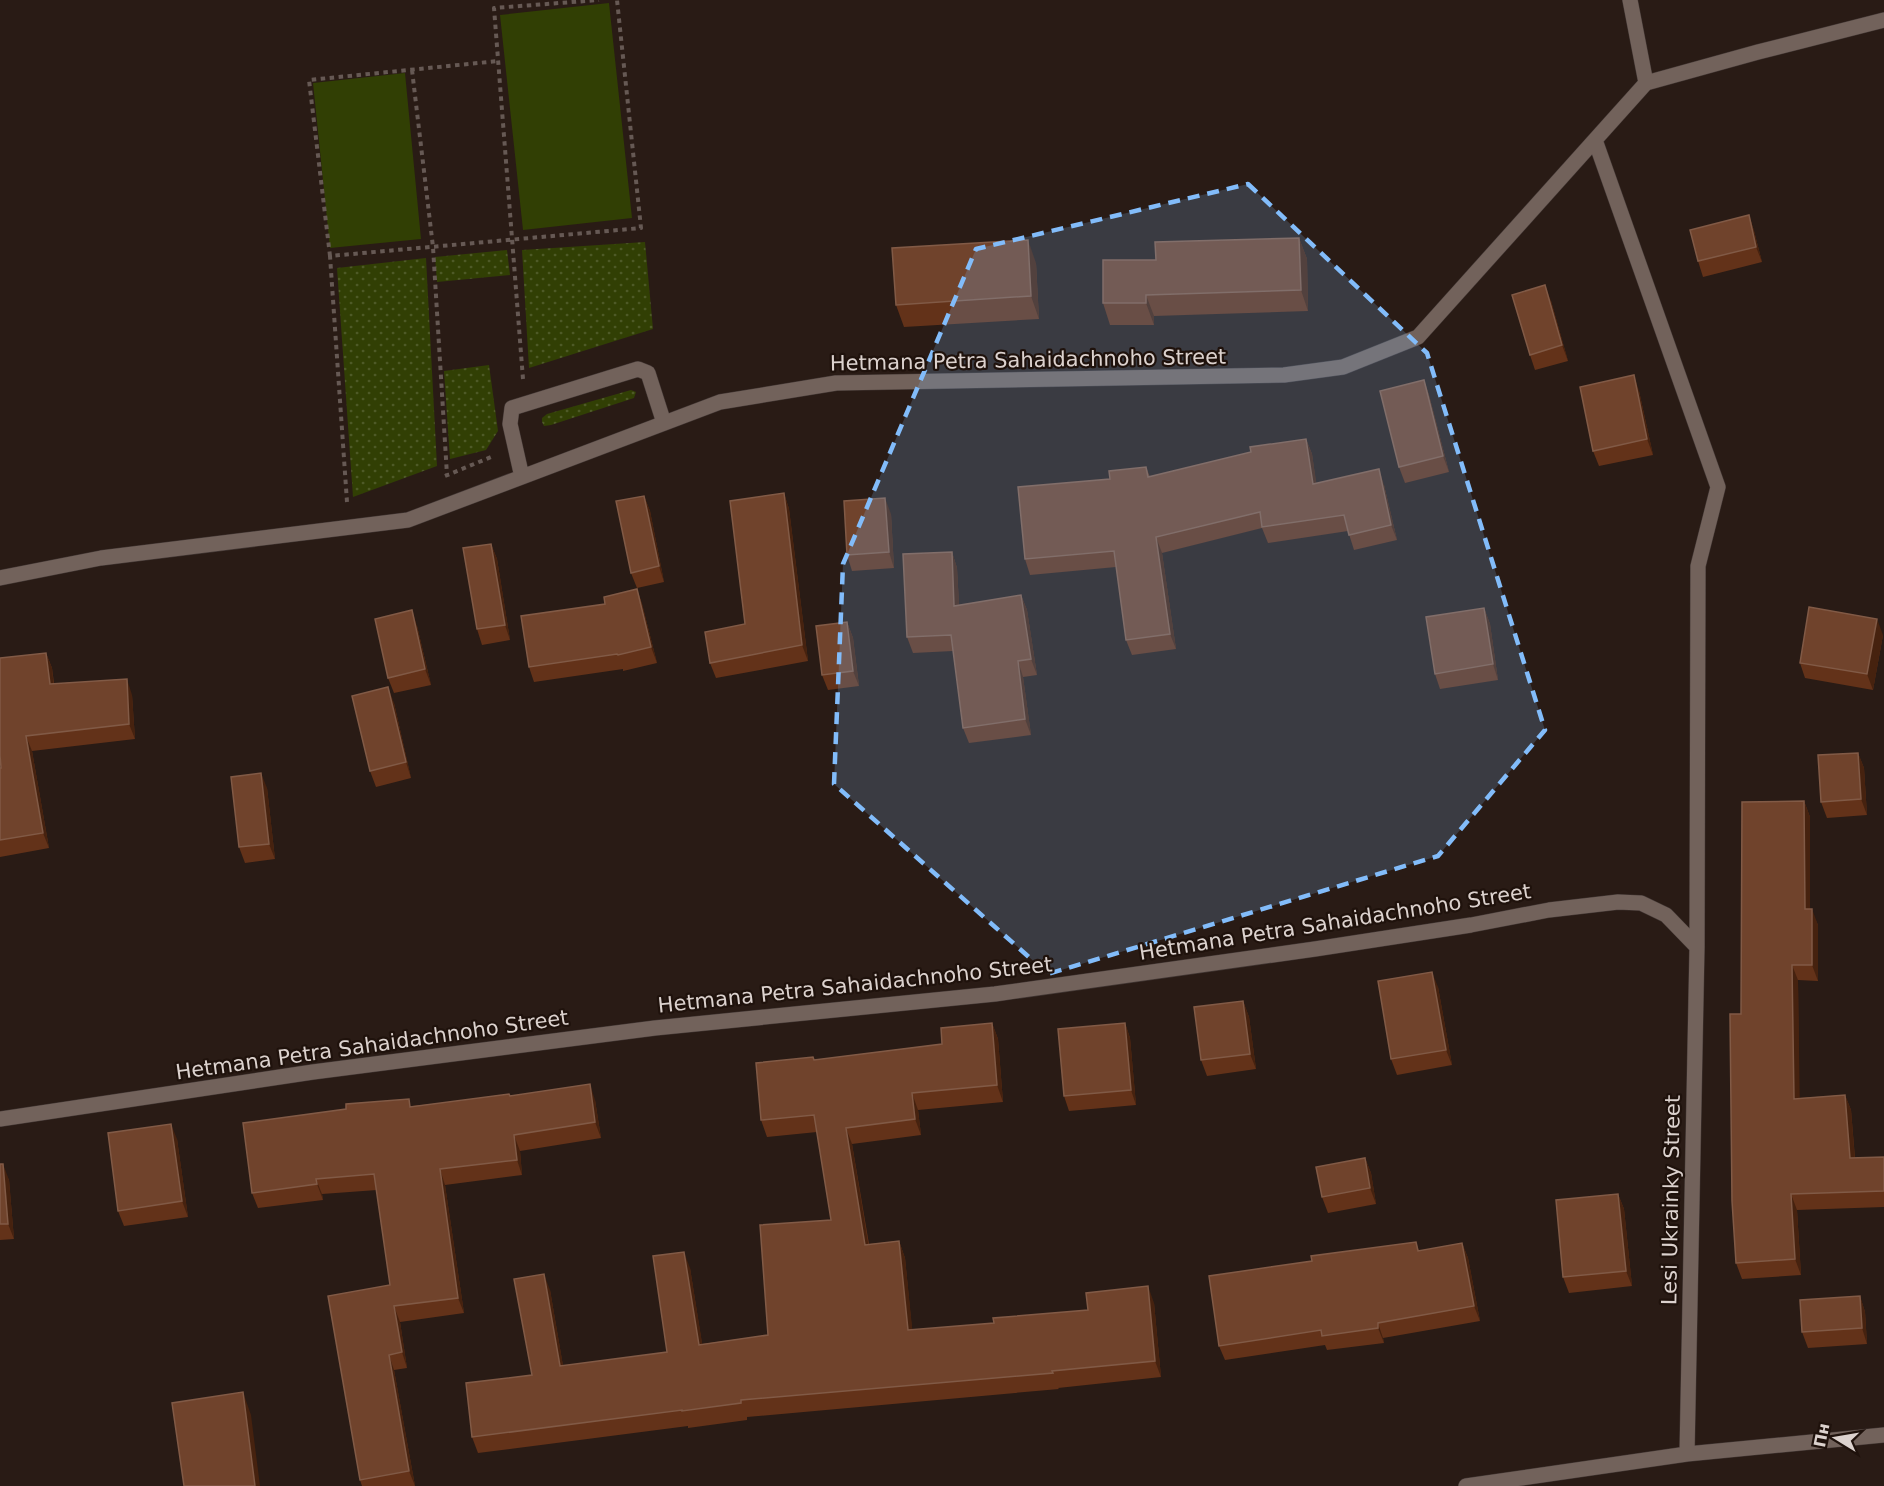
<svg xmlns="http://www.w3.org/2000/svg" width="1884" height="1486" font-family="'DejaVu Sans',sans-serif">
<style>
.grass{fill:url(#grass-dots)}
.park{fill:#313f04}
.lines{fill:none;stroke-linecap:round;stroke-linejoin:round}
.minor-casing{stroke:#423734;stroke-width:16}
.path{stroke:#665954;stroke-width:4;stroke-dasharray:4.5 4.5;stroke-linecap:butt}
.minor{stroke:#72625b;stroke-width:15}
.wall{fill:#633219}
.shaded-wall{fill:#46220f}
.building{fill:#70432c;stroke:#815a46;stroke-width:1.5}
.marked{fill:#82bcfa;fill-opacity:0.2;stroke:#82bcfa;stroke-width:4.5;stroke-dasharray:12 8;stroke-linejoin:round}
.labels{text-anchor:middle;stroke-width:4.5;stroke-linejoin:round;paint-order:stroke}
.street-label{font-size:21px;fill:#dcd2ce;stroke:#1f120c}
</style>
<defs>
<pattern id="grass-dots" width="8" height="8" patternUnits="userSpaceOnUse" patternTransform="scale(1.5)"><rect width="8" height="8" fill="#313f04"/><path d="M2 2h.1M6 6h.1" fill="none" stroke="#4e5a27" stroke-width="1.8" stroke-linecap="round"/></pattern>
</defs>
<rect width="100%" height="100%" fill="#291b15"/>
<!-- grass -->
<path class="grass" d="M 645,242 L 653,329 L 529,368 L 522,250 Z
M 507,250 L 510,275 L 437,282 L 435,257 Z
M 426,258 L 437,466 L 353,497 L 337,268 Z
M 489,365 L 498,431 L 486,450 L 450,459 L 444,371 Z
M 631,390 L 636,392 L 634,398 L 551,425 L 544,426 L 542,422 L 542,418 L 547,414 Z"/>
<!-- park -->
<path class="park" d="M 609,3 L 632,218 L 523,230 L 500,15 Z
M 405,73 L 421,239 L 330,248 L 313,83 Z"/>
<g class="lines">
<!-- minor casing -->
<g class="minor-casing">
<path id="minor" d="M 1630,0 L 1646,83
M 1595,140 L 1718,487 L 1698,566 L 1697,947 L 1687,1454
M 522,477 L 510,424 L 512,408 L 638,369 L 648,373 L 664,423
M 0,578 L 101,558 L 408,520 L 720,402 L 836,383 L 1284,375 L 1343,367 L 1418,337 L 1646,83 L 1758,52 L 1884,20
M 0,1119 L 313,1072 L 655,1028 L 995,994 L 1315,949 L 1471,925 L 1549,910 L 1618,902 L 1641,903 L 1666,915 L 1697,947
M 1466,1486 L 1687,1454 L 1884,1435"/>
</g>
<!-- path -->
<path class="path" d="M 412,70 L 433,247 L 447,475
M 330,256 L 309,80 L 498,61
M 523,379 L 494,8 L 599,0
M 445,476 L 491,457
M 347,502 L 330,256 L 641,228 L 617,0"/>
<!-- minor -->
<use href="#minor" class="minor"/>
</g>
<!-- wall -->
<path class="wall" d="M 1749,215 L 1754,231 L 1762,262 L 1703,277 L 1698,261 Z
M 1299,238 L 1307,259 L 1308,311 L 1154,316 L 1154,325 L 1110,325 L 1103,303 L 1156,260 Z
M 1036,263 L 1039,319 L 904,327 L 896,305 Z
M 1551,301 L 1568,361 L 1535,370 L 1530,355 Z
M 1424,380 L 1429,395 L 1449,472 L 1405,483 L 1399,467 Z
M 1639,391 L 1653,455 L 1599,466 L 1593,451 Z
M 1306,439 L 1312,454 L 1316,483 L 1384,485 L 1397,540 L 1354,550 L 1348,531 L 1268,543 L 1262,528 L 1162,553 L 1176,649 L 1132,655 L 1126,640 L 1116,567 L 1030,575 L 1025,559 L 1110,479 L 1146,467 L 1150,477 Z
M 784,493 L 789,509 L 808,661 L 716,678 L 710,663 L 745,624 Z
M 644,496 L 650,511 L 664,582 L 637,588 L 631,573 Z
M 891,514 L 894,568 L 852,571 L 847,555 Z
M 491,544 L 497,559 L 510,640 L 482,645 L 477,629 Z
M 952,552 L 957,568 L 959,605 L 1021,595 L 1027,610 L 1037,675 L 1023,677 L 1031,735 L 969,743 L 963,728 L 953,651 L 913,653 L 907,637 Z
M 637,589 L 642,604 L 657,663 L 623,671 L 623,669 L 534,682 L 529,667 L 605,604 Z
M 1484,608 L 1490,624 L 1498,680 L 1440,689 L 1435,674 Z
M 847,622 L 853,638 L 859,686 L 828,690 L 822,675 Z
M 417,626 L 431,685 L 394,693 L 388,678 Z
M 1883,635 L 1873,690 L 1805,678 L 1800,663 Z
M 46,653 L 52,668 L 54,683 L 132,695 L 135,739 L 32,751 L 49,848 L 0,857 L 0,768 L 1,768 Z
M 394,703 L 411,778 L 376,787 L 370,771 Z
M 1858,753 L 1864,768 L 1867,815 L 1827,818 L 1821,802 Z
M 267,788 L 275,859 L 245,863 L 239,847 Z
M 1804,801 L 1810,817 L 1810,909 L 1818,925 L 1818,981 L 1798,980 L 1799,1098 L 1845,1095 L 1851,1110 L 1855,1158 L 1884,1157 L 1884,1207 L 1797,1210 L 1801,1275 L 1742,1279 L 1736,1263 L 1741,1014 Z
M 1438,987 L 1452,1065 L 1397,1075 L 1391,1059 Z
M 1243,1001 L 1249,1017 L 1256,1069 L 1207,1076 L 1201,1060 Z
M 992,1023 L 998,1039 L 1003,1102 L 918,1110 L 921,1135 L 852,1144 L 869,1244 L 899,1241 L 905,1258 L 912,1330 L 994,1323 L 1154,1303 L 1161,1377 L 1058,1388 L 1059,1389 L 747,1417 L 747,1420 L 688,1428 L 688,1426 L 478,1453 L 472,1437 L 532,1375 L 550,1290 L 563,1366 L 667,1352 L 690,1268 L 702,1344 L 768,1335 L 831,1220 L 817,1132 L 767,1137 L 761,1120 L 814,1060 L 942,1044 Z
M 1125,1023 L 1130,1038 L 1136,1105 L 1069,1111 L 1064,1096 Z
M 510,1096 L 595,1100 L 601,1138 L 520,1151 L 522,1175 L 445,1185 L 464,1313 L 400,1322 L 407,1368 L 394,1370 L 415,1486 L 362,1486 L 360,1480 L 390,1285 L 377,1190 L 322,1194 L 323,1200 L 258,1208 L 252,1193 L 412,1106 Z
M 177,1139 L 188,1217 L 124,1226 L 118,1211 Z
M 1365,1158 L 1371,1173 L 1376,1204 L 1328,1213 L 1322,1197 Z
M 0,1164 L 9,1180 L 14,1239 L 0,1240 Z
M 1618,1194 L 1624,1209 L 1632,1286 L 1569,1293 L 1563,1277 Z
M 1416,1242 L 1419,1251 L 1462,1243 L 1468,1258 L 1480,1321 L 1383,1338 L 1384,1343 L 1327,1350 L 1325,1345 L 1225,1360 L 1219,1346 L 1312,1261 Z
M 1860,1296 L 1865,1312 L 1867,1344 L 1808,1348 L 1802,1332 Z"/>
<!-- shaded-wall -->
<path class="shaded-wall" d="M 1749,215 L 1754,231 L 1762,262 L 1756,247 Z
M 1299,238 L 1307,259 L 1308,311 L 1301,290 Z
M 1028,240 L 1036,263 L 1039,319 L 1031,296 Z
M 1545,285 L 1551,301 L 1568,361 L 1562,345 Z
M 1146,295 L 1154,316 L 1154,325 L 1146,303 Z
M 1634,375 L 1639,391 L 1653,455 L 1647,439 Z
M 1424,380 L 1429,395 L 1449,472 L 1443,456 Z
M 1306,439 L 1312,454 L 1319,500 L 1313,484 Z
M 1379,469 L 1384,485 L 1397,540 L 1391,525 Z
M 784,493 L 789,509 L 808,661 L 802,645 Z
M 644,496 L 650,511 L 664,582 L 659,566 Z
M 885,498 L 891,514 L 894,568 L 889,552 Z
M 1156,537 L 1162,553 L 1176,649 L 1170,634 Z
M 491,544 L 497,559 L 510,640 L 505,625 Z
M 952,552 L 957,568 L 960,621 L 954,606 Z
M 637,589 L 642,604 L 657,663 L 651,647 Z
M 1021,595 L 1027,610 L 1037,675 L 1031,659 Z
M 1484,608 L 1490,624 L 1498,680 L 1493,664 Z
M 412,610 L 417,626 L 431,685 L 425,669 Z
M 1877,619 L 1883,635 L 1873,690 L 1867,674 Z
M 847,622 L 853,638 L 859,686 L 853,671 Z
M 46,653 L 52,668 L 55,699 L 50,684 Z
M 1018,661 L 1023,677 L 1031,735 L 1025,719 Z
M 127,679 L 132,695 L 135,739 L 129,724 Z
M 388,687 L 394,703 L 411,778 L 406,762 Z
M 26,736 L 32,751 L 49,848 L 43,833 Z
M 1858,753 L 1864,768 L 1867,815 L 1861,799 Z
M 261,773 L 267,788 L 275,859 L 269,844 Z
M 1804,801 L 1810,817 L 1810,925 L 1805,909 Z
M 1812,909 L 1818,925 L 1818,981 L 1812,965 Z
M 1792,965 L 1798,980 L 1800,1114 L 1794,1099 Z
M 1432,972 L 1438,987 L 1452,1065 L 1446,1050 Z
M 1243,1001 L 1249,1017 L 1256,1069 L 1250,1054 Z
M 992,1023 L 998,1039 L 1003,1102 L 997,1085 Z
M 1125,1023 L 1130,1038 L 1136,1105 L 1131,1090 Z
M 590,1084 L 595,1100 L 601,1138 L 595,1122 Z
M 912,1093 L 918,1110 L 921,1135 L 915,1119 Z
M 1845,1095 L 1851,1110 L 1856,1173 L 1850,1158 Z
M 171,1124 L 177,1139 L 188,1217 L 182,1201 Z
M 846,1128 L 852,1144 L 871,1261 L 865,1245 Z
M 514,1135 L 520,1151 L 522,1175 L 517,1160 Z
M 1365,1158 L 1371,1173 L 1376,1204 L 1370,1188 Z
M 3,1164 L 9,1180 L 14,1239 L 8,1224 Z
M 440,1169 L 445,1185 L 464,1313 L 458,1298 Z
M 316,1179 L 322,1194 L 323,1200 L 317,1184 Z
M 1618,1194 L 1624,1209 L 1632,1286 L 1626,1271 Z
M 1791,1194 L 1797,1210 L 1801,1275 L 1795,1259 Z
M 899,1241 L 905,1258 L 914,1346 L 908,1330 Z
M 1462,1243 L 1468,1258 L 1480,1321 L 1474,1306 Z
M 684,1252 L 690,1268 L 705,1361 L 699,1345 Z
M 544,1274 L 550,1290 L 566,1383 L 560,1366 Z
M 1148,1286 L 1154,1303 L 1161,1377 L 1155,1361 Z
M 1860,1296 L 1865,1312 L 1867,1344 L 1862,1328 Z
M 394,1306 L 400,1322 L 407,1368 L 402,1352 Z
M 1378,1323 L 1383,1338 L 1384,1343 L 1378,1328 Z
M 389,1355 L 394,1370 L 415,1486 L 409,1471 Z
M 243,1392 L 251,1415 L 260,1486 L 255,1486 Z"/>
<!-- building -->
<path class="building" d="M 1749,215 L 1756,247 L 1698,261 L 1690,230 Z
M 1299,238 L 1301,290 L 1146,295 L 1146,303 L 1103,303 L 1103,260 L 1156,260 L 1155,242 Z
M 1028,240 L 1031,296 L 896,305 L 892,248 Z
M 1545,285 L 1562,345 L 1530,355 L 1512,295 Z
M 1634,375 L 1647,439 L 1593,451 L 1580,387 Z
M 1424,380 L 1443,456 L 1399,467 L 1380,391 Z
M 1306,439 L 1313,484 L 1379,469 L 1391,525 L 1349,535 L 1344,515 L 1262,527 L 1260,512 L 1156,537 L 1170,634 L 1126,640 L 1114,551 L 1025,559 L 1018,487 L 1110,479 L 1109,471 L 1146,467 L 1148,477 L 1251,452 L 1250,447 Z
M 784,493 L 802,645 L 710,663 L 705,632 L 745,624 L 730,501 Z
M 644,496 L 659,566 L 631,573 L 616,501 Z
M 885,498 L 889,552 L 847,555 L 844,501 Z
M 491,544 L 505,625 L 477,629 L 463,548 Z
M 952,552 L 954,606 L 1021,595 L 1031,659 L 1018,661 L 1025,719 L 963,728 L 951,635 L 907,637 L 903,554 Z
M 637,589 L 651,647 L 618,655 L 617,654 L 529,667 L 521,616 L 605,604 L 604,597 Z
M 1809,607 L 1877,619 L 1867,674 L 1800,663 Z
M 1484,608 L 1493,664 L 1435,674 L 1426,617 Z
M 412,610 L 425,669 L 388,678 L 375,619 Z
M 847,622 L 853,671 L 822,675 L 816,626 Z
M 46,653 L 50,684 L 127,679 L 129,724 L 26,736 L 43,833 L 0,840 L 0,768 L 1,768 L 0,755 L 0,658 Z
M 388,687 L 406,762 L 370,771 L 352,696 Z
M 1858,753 L 1861,799 L 1821,802 L 1818,755 Z
M 261,773 L 269,844 L 239,847 L 231,777 Z
M 1804,801 L 1805,909 L 1812,909 L 1812,965 L 1792,965 L 1794,1099 L 1845,1095 L 1850,1158 L 1884,1157 L 1884,1191 L 1791,1194 L 1795,1259 L 1736,1263 L 1732,1201 L 1730,1014 L 1741,1014 L 1742,802 Z
M 1432,972 L 1446,1050 L 1391,1059 L 1378,981 Z
M 1243,1001 L 1250,1054 L 1201,1060 L 1194,1007 Z
M 992,1023 L 997,1085 L 912,1093 L 915,1119 L 846,1128 L 865,1245 L 899,1241 L 908,1330 L 994,1323 L 993,1318 L 1088,1310 L 1086,1293 L 1148,1286 L 1155,1361 L 1052,1371 L 1053,1373 L 741,1400 L 741,1403 L 682,1411 L 682,1410 L 472,1437 L 466,1383 L 532,1375 L 514,1279 L 544,1274 L 560,1366 L 667,1352 L 653,1256 L 684,1252 L 699,1345 L 768,1335 L 760,1225 L 831,1220 L 814,1115 L 761,1120 L 756,1063 L 813,1057 L 814,1060 L 942,1044 L 941,1028 Z
M 1125,1023 L 1131,1090 L 1064,1096 L 1058,1029 Z
M 590,1084 L 595,1122 L 514,1135 L 517,1160 L 440,1169 L 458,1298 L 394,1306 L 402,1352 L 389,1355 L 409,1471 L 360,1480 L 328,1296 L 390,1285 L 374,1174 L 316,1179 L 317,1184 L 252,1193 L 243,1123 L 346,1109 L 346,1104 L 409,1099 L 410,1107 L 509,1094 L 510,1096 Z
M 171,1124 L 182,1201 L 118,1211 L 108,1133 Z
M 1365,1158 L 1370,1188 L 1322,1197 L 1316,1167 Z
M 0,1164 L 3,1164 L 8,1224 L 0,1224 Z
M 1618,1194 L 1626,1271 L 1563,1277 L 1556,1200 Z
M 1416,1242 L 1418,1251 L 1462,1243 L 1474,1306 L 1378,1323 L 1378,1328 L 1322,1336 L 1321,1330 L 1219,1346 L 1209,1276 L 1312,1261 L 1311,1256 Z
M 1860,1296 L 1862,1328 L 1802,1332 L 1800,1300 Z
M 243,1392 L 255,1486 L 184,1486 L 172,1403 Z"/>
<!-- marked area -->
<path class="marked" d="M 1248,184 L 1427,353 L 1545,730 L 1438,856 L 1048,974 L 834,784 L 843,564 L 976,249 Z"/>
<g class="labels">
<!-- street labels -->
<g class="street-label">
<text transform="translate(1028 360) rotate(-1)" y="7">Hetmana Petra Sahaidachnoho Street</text>
<text transform="translate(1335 922) rotate(-9)" y="7">Hetmana Petra Sahaidachnoho Street</text>
<text transform="translate(855 985) rotate(-6)" y="7">Hetmana Petra Sahaidachnoho Street</text>
<text transform="translate(372 1045) rotate(-8)" y="7">Hetmana Petra Sahaidachnoho Street</text>
<text transform="translate(1671 1200) rotate(-89)" y="7">Lesi Ukrainky Street</text>
</g>
</g>
<!-- north arrow -->
<g transform="translate(1836 1438) rotate(281)" stroke="#1f120c" stroke-width="4.5" paint-order="stroke">
<path d="M0-4.5L10 22L0 15L-10 22Z" fill="#dcd2ce"/>
<text y="-9" font-size="16" font-weight="bold" text-anchor="middle" fill="#dcd2ce">Пн</text>
</g>
</svg>
